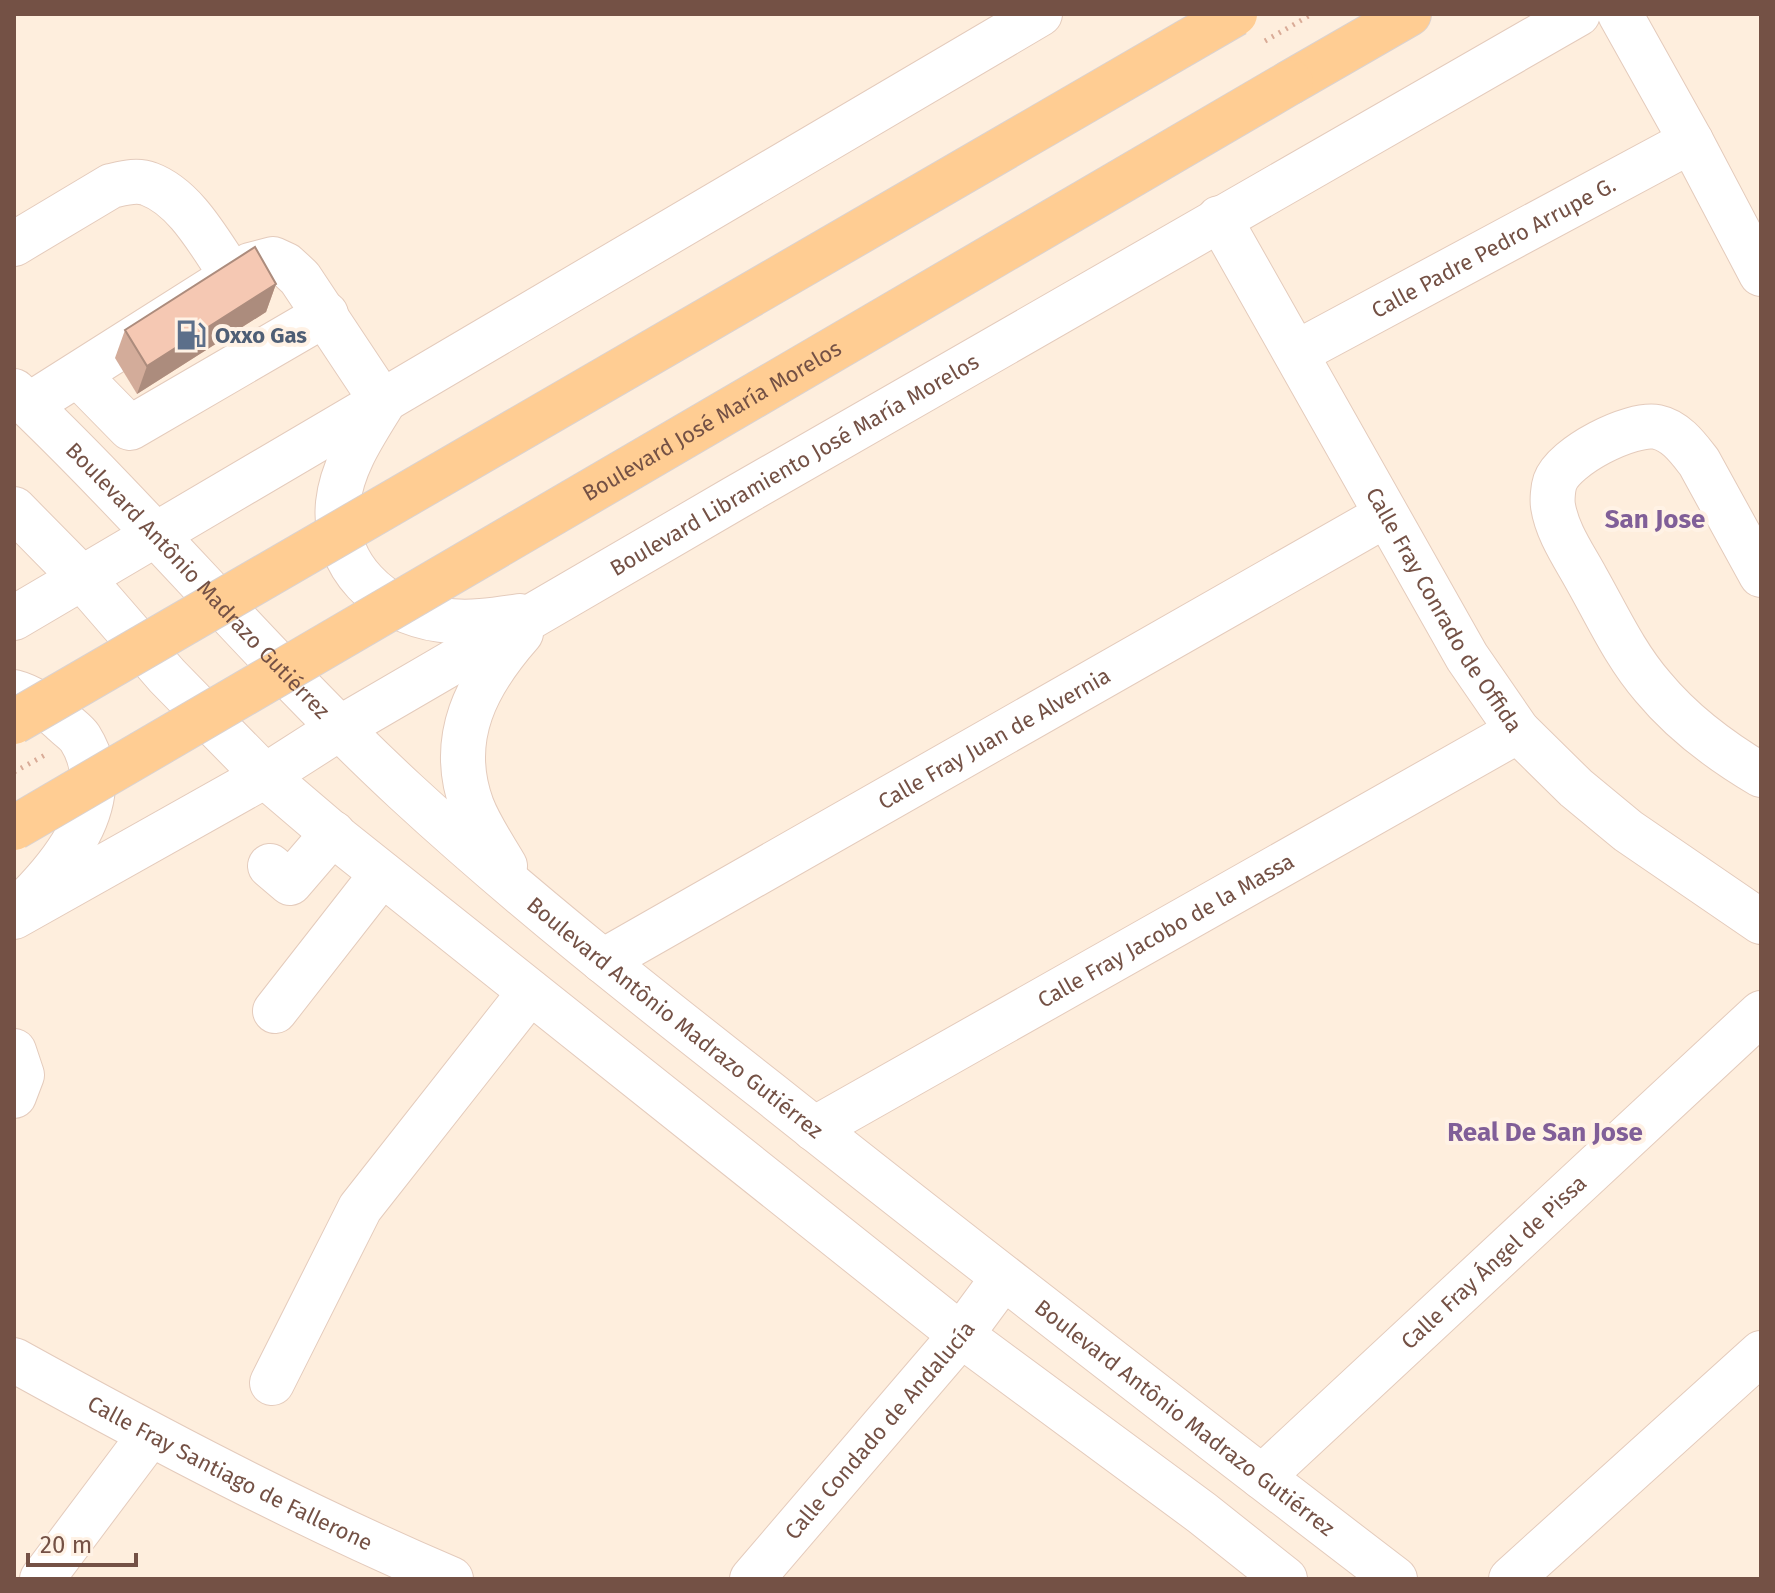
<svg xmlns="http://www.w3.org/2000/svg" width="1775" height="1593" font-family="'Fira Sans',sans-serif">
<style>
.lines{fill:none;stroke-linecap:round;stroke-linejoin:round}
.minor-casing{stroke:#e4cbbc;stroke-width:46}
.major-casing{stroke:#dbd2cf;stroke-width:46}
.path{stroke:#d9ab97;stroke-width:5;stroke-dasharray:2 6;stroke-linecap:butt}
.minor{stroke:#fff;stroke-width:44}
.major{stroke:#ffcd93;stroke-width:44}
.major-bridge-casing{stroke:#dbd2cf;stroke-width:46;stroke-linecap:butt}
.major-bridge{stroke:#ffcd93;stroke-width:44}
.wall{fill:#d3ac9a}
.shaded-wall{fill:#ac8c7d}
.building{fill:#f5c8b3;stroke:#ac8c7d;stroke-width:2}
.labels{text-anchor:middle;stroke-width:8;stroke-linejoin:round;paint-order:stroke}
.street-label{font-size:22px;fill:#745145;stroke:#fff2e5}
.service-label{font-size:22px;font-weight:bold;fill:#4e5e75;stroke:#fff2e5;text-anchor:start}
.quarter-label{font-size:26px;font-weight:bold;fill:#805f98;stroke:#fff2e5}
</style>
<rect width="100%" height="100%" fill="#feeedd"/>
<g class="lines">
<!-- minor casing -->
<g class="minor-casing">
<g id="minor">
<path d="M 1620,14 L 1691,141 L 1761,274"/>
<path id="s1" d="M 1219,218 L 1467,657 L 1518,731 L 1576,788 L 1628,831 L 1761,922"/>
<path d="M 14,244 L 111,186 C 124,183 137,179 149,184 C 187,198 211,246 233,277"/>
<path id="s2" d="M 1296,353 L 1691,141"/>
<path d="M 78,375 L 130,428 L 326,314"/>
<path id="s3" d="M 14,391 C 149,519 268,664 405,791 C 522,899 647,997 772,1095 C 978,1259 1186,1419 1395,1579"/>
<path d="M 29,405 L 250,265 L 273,259 L 286,265 L 300,278 L 383,403 C 364,434 342,466 338,503 C 332,566 381,612 441,620 C 468,624 494,620 520,616"/>
<path d="M 14,509 L 82,578 L 167,676 L 265,776 L 340,840 L 961,1335 L 1202,1513 L 1285,1579"/>
<path d="M 1761,575 L 1699,462 C 1688,448 1676,431 1657,427 C 1631,422 1564,456 1555,482 C 1553,488 1552,500 1553,506 C 1557,532 1574,556 1586,578 C 1607,615 1625,655 1653,687 C 1682,722 1722,752 1761,775"/>
<path d="M 14,618 L 1040,14"/>
<path d="M 14,692 C 30,696 50,709 62,721 C 67,726 76,732 80,738 C 116,795 69,857 30,897"/>
<path d="M 270,866 L 290,883 L 333,833"/>
<path d="M 505,866 C 494,847 480,827 472,806 C 447,738 477,683 521,633"/>
<path id="s4" d="M 14,917 L 265,776 L 340,728 L 735,498 L 1578,14"/>
<path id="s5" d="M 603,961 L 1386,515"/>
<path d="M 275,1011 L 382,874"/>
<path d="M 14,1051 L 22,1075 L 14,1096"/>
<path id="s6" d="M 814,1129 L 1518,731"/>
<path id="s7" d="M 14,1360 C 157,1439 301,1515 451,1579"/>
<path d="M 272,1383 L 360,1208 L 530,992"/>
<path id="s8" d="M 1262,1477 L 1761,1013"/>
<path d="M 42,1579 L 150,1435"/>
<path id="s9" d="M 752,1579 L 961,1335 L 1003,1278"/>
<path d="M 1511,1579 L 1761,1353"/>
</g>
</g>
<!-- major casing -->
<g class="major-casing">
<path id="major" d="M 1291,82 L 1409,14"/>
</g>
<!-- path -->
<path class="path" d="M 1265,41 L 1312,14
M 14,772 L 45,755"/>
<!-- minor -->
<use href="#minor" class="minor"/>
<!-- major -->
<use href="#major" class="major"/>
<!-- major-bridge casing -->
<g class="major-bridge-casing">
<g id="major-bridge">
<path d="M 14,722 L 1235,14"/>
<path id="s10" d="M 14,828 L 1291,82"/>
</g>
</g>
<!-- major-bridge -->
<use href="#major-bridge" class="major-bridge"/>
</g>
<!-- wall -->
<path class="wall" d="M 276,284 L 266,312 L 137,394 L 115,358 L 125,330 Z"/>
<!-- shaded-wall -->
<path class="shaded-wall" d="M 276,284 L 266,312 L 137,394 L 147,366 Z"/>
<!-- building -->
<path class="building" d="M 255,247 L 276,284 L 147,366 L 125,330 Z"/>
<!-- icons -->
<defs>
<g id="fuel-bare" transform="scale(2.4)"><path d="M-5.5-6h7V0h2V4h1.3V-2.5L3-4.5l.8-.8L6-3V5H2.5V1h-1V6h-7ZM-4.2-4.7v3.2H.2V-4.7Z" fill="#5c6f8a" stroke="#fff2e5" stroke-width="2.5" paint-order="stroke"/></g>
</defs>
<g fill-rule="evenodd">
<use href="#fuel-bare" x="191" y="335"/>
</g>
<g class="labels">
<!-- street labels -->
<g class="street-label">
<text dy="8" stroke="none"><textPath href="#s2" startOffset="224">Calle Padre Pedro Arrupe G.</textPath></text>
<text dy="8" stroke="none"><textPath href="#s10" startOffset="808">Boulevard José María Morelos</textPath></text>
<text dy="8" stroke="none"><textPath href="#s4" startOffset="902">Boulevard Libramiento José María Morelos</textPath></text>
<text dy="8" stroke="none"><textPath href="#s3" startOffset="264">Boulevard Antônio Madrazo Gutiérrez</textPath></text>
<text dy="8" stroke="none"><textPath href="#s1" startOffset="452">Calle Fray Conrado de Offida</textPath></text>
<text dy="8" stroke="none"><textPath href="#s5" startOffset="450">Calle Fray Juan de Alvernia</textPath></text>
<text dy="8" stroke="none"><textPath href="#s6" startOffset="404">Calle Fray Jacobo de la Massa</textPath></text>
<text dy="8" stroke="none"><textPath href="#s3" startOffset="912">Boulevard Antônio Madrazo Gutiérrez</textPath></text>
<text dy="8" stroke="none"><textPath href="#s8" startOffset="316">Calle Fray Ángel de Pissa</textPath></text>
<text dy="8" stroke="none"><textPath href="#s3" startOffset="1560">Boulevard Antônio Madrazo Gutiérrez</textPath></text>
<text dy="8" stroke="none"><textPath href="#s9" startOffset="196">Calle Condado de Andalucía</textPath></text>
<text dy="8" stroke="none"><textPath href="#s7" startOffset="244">Calle Fray Santiago de Fallerone</textPath></text>
</g>
<!-- service labels -->
<g class="service-label">
<text x="215" y="343">Oxxo Gas</text>
</g>
<!-- quarter labels -->
<g class="quarter-label">
<text x="1655" y="528">San Jose</text>
<text x="1545" y="1141">Real De San Jose</text>
</g>
</g>
<!-- border -->
<rect width="1775" height="1593" fill="none" stroke="#745145" stroke-width="32"/>
<!-- scale -->
<path d="M28 1553v12h108v-12" fill="none" stroke="#745145" stroke-width="4"/>
<text x="40" y="1553" font-size="24" fill="#745145" stroke="#fff2e5" stroke-width="6" paint-order="stroke">20 m</text>
</svg>
